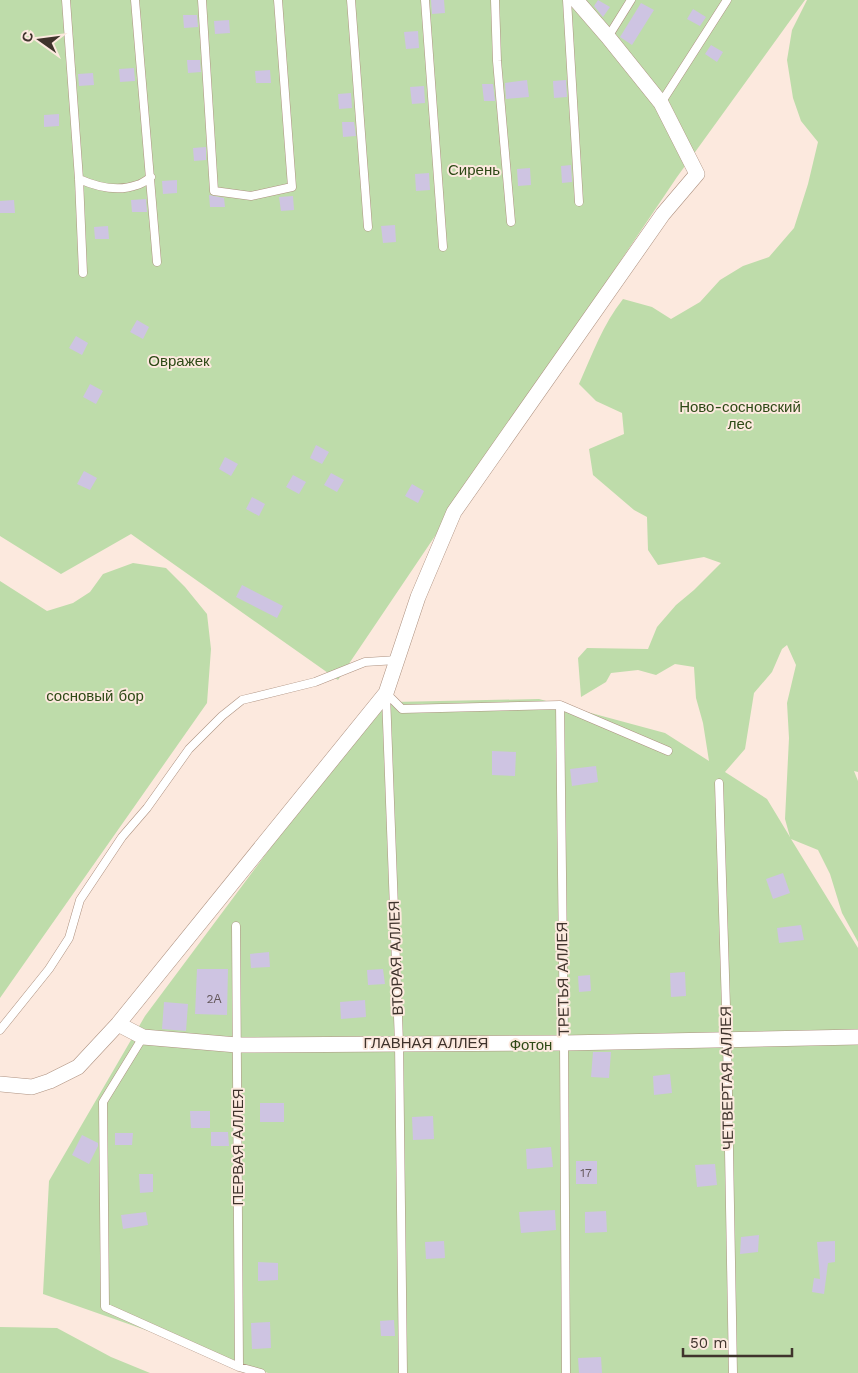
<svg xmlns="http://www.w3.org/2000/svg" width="858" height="1373" font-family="'Work Sans',sans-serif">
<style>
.green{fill:#bedcaa;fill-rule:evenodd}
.building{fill:#cec4e2}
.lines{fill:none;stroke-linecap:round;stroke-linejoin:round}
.service-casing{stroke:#ae9281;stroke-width:9}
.minor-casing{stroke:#ae9281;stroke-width:16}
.service{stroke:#fff;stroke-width:8}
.minor{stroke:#fff;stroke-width:15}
.labels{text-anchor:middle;stroke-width:4;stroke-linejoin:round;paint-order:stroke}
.number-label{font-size:12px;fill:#63575a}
.park-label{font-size:15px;fill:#2e4916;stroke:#fce9de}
.street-label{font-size:15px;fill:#3f332c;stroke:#fce9de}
</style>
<rect width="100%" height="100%" fill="#fce9de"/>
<!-- green -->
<path class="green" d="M 0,0 L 805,0 L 677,177 L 338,680 L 131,534 L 61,574 L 0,536 Z
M 807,0 L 858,0 L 858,772 L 854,771 L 858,781 L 858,942 L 842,913 L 830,874 L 818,850 L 791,839 L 858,948 L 858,1373 L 268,1373 L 43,1294 L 49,1181 L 145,1016 L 386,693 L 393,702 L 539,699 L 665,733 L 709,761 L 703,723 L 696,698 L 694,667 L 675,664 L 656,675 L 638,670 L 611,673 L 606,682 L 581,697 L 578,658 L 587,648 L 648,649 L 657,627 L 676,605 L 694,590 L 721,563 L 704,557 L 658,565 L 648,550 L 647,517 L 634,510 L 593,475 L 589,449 L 624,434 L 622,413 L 596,401 L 579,384 C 592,355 603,324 623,299 L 652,307 L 671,319 L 700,302 L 720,280 L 743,266 L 769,257 L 794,228 L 808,184 L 818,142 L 801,121 L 793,98 L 787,60 L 792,30 ZM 787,645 L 796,665 L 787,703 L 789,738 L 785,819 L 790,837 L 767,799 L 725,772 L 745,749 L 754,693 L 772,672 L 782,649 Z
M 133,563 L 166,568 L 185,587 L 207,614 L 211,649 L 207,703 L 0,998 L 0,581 L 47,611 L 73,603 L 90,592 L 103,574 Z
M 0,1327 L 57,1328 L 111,1357 L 150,1373 L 0,1373 Z"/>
<!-- building -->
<path class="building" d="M 431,0 L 444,0 L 445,13 L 432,14 Z
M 598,0 L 610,7 L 603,17 L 594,6 Z
M 641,3 L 654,10 L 632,45 L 620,37 Z
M 693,9 L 706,17 L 700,26 L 687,19 Z
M 183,15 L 197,15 L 198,27 L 184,28 Z
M 229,20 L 230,33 L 215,34 L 214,21 Z
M 418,31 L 419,48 L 406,49 L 404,32 Z
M 711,45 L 723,52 L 717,62 L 705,54 Z
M 187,60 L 200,60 L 201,72 L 188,73 Z
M 134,68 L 135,81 L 120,82 L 119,69 Z
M 270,70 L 271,83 L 256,83 L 255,71 Z
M 93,73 L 94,85 L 79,86 L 78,74 Z
M 527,80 L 529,97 L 506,99 L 505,83 Z
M 566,80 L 567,97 L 554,98 L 553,81 Z
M 482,84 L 493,84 L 495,101 L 484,101 Z
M 424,86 L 425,103 L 412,104 L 410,87 Z
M 351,93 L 352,108 L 339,109 L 338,94 Z
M 59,114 L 59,126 L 44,127 L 44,115 Z
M 342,122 L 354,122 L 356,136 L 343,137 Z
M 206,147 L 206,160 L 194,161 L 193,148 Z
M 571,165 L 572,182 L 562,183 L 561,166 Z
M 530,168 L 531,185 L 518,186 L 517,169 Z
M 429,173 L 430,190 L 416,191 L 415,174 Z
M 177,180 L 177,193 L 163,194 L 162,181 Z
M 209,195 L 224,198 L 225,207 L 210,207 Z
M 293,196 L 294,210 L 281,211 L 279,197 Z
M 146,199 L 147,212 L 132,212 L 131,200 Z
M 14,200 L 15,213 L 0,213 L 0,201 Z
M 395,225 L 396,242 L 383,243 L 381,226 Z
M 108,226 L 109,239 L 95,239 L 94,227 Z
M 137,320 L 149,327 L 143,339 L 130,332 Z
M 76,336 L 88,343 L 82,355 L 69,348 Z
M 90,384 L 103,391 L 96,404 L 83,397 Z
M 316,445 L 329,452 L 322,464 L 310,458 Z
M 225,457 L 238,464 L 231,476 L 219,469 Z
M 84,471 L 97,478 L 90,490 L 77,484 Z
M 331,473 L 344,480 L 337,492 L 324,485 Z
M 293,475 L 306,482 L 299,494 L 286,487 Z
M 412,484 L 424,491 L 418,503 L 405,496 Z
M 252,497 L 265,504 L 259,516 L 246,509 Z
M 242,585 L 283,606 L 277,618 L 236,597 Z
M 492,751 L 516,752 L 515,776 L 492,775 Z
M 596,766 L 598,782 L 572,786 L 570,769 Z
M 783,873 L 790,893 L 773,899 L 766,879 Z
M 801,925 L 804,940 L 779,943 L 777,928 Z
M 269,952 L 270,967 L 251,968 L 250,954 Z
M 197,969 L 228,969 L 227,1015 L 195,1014 Z
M 383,969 L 385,984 L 368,985 L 367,970 Z
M 685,972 L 686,996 L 671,997 L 670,973 Z
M 590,975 L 591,991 L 579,992 L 578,976 Z
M 365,1000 L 366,1017 L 341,1019 L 340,1002 Z
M 164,1002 L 188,1004 L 186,1031 L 162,1029 Z
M 593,1052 L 611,1052 L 609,1078 L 591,1077 Z
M 670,1074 L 672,1093 L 654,1095 L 653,1076 Z
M 260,1103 L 284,1103 L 284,1122 L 260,1122 Z
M 190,1111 L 210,1111 L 210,1128 L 191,1128 Z
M 433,1116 L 434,1139 L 413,1140 L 412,1117 Z
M 211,1132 L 228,1132 L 229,1146 L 211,1146 Z
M 115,1133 L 133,1133 L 132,1145 L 115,1145 Z
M 82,1135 L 98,1143 L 98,1146 L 89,1164 L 72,1155 Z
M 551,1147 L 553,1167 L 527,1169 L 526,1149 Z
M 576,1161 L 597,1161 L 597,1184 L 576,1184 Z
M 715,1164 L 717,1185 L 697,1187 L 695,1165 Z
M 139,1174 L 153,1174 L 153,1192 L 140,1193 Z
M 555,1210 L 556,1230 L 521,1233 L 519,1212 Z
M 606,1211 L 607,1232 L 585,1233 L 585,1212 Z
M 146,1212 L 148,1225 L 123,1229 L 121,1215 Z
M 759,1235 L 758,1252 L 740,1254 L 741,1237 Z
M 444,1241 L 445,1258 L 426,1259 L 425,1242 Z
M 835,1241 L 835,1262 L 828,1263 L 824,1294 L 812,1292 L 814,1278 L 820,1279 L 817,1242 Z
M 258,1262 L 278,1263 L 278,1280 L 258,1281 Z
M 394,1320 L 395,1336 L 381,1336 L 380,1321 Z
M 270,1322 L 271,1348 L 252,1349 L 251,1323 Z
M 601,1357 L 602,1373 L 579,1373 L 578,1358 Z"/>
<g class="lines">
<!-- service casing -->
<g class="service-casing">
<path id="service" d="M 66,0 L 79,179 L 83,273
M 135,0 L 157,262
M 202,0 L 214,191 L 251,196 L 292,187 L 278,0
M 351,0 L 368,227
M 425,0 L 443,247
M 495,0 L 497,61 L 511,222
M 567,0 L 579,202
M 608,37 L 631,0
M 661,103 L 727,0
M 79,179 C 97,187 118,192 137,185 C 142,184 147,180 151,177
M 386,693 L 402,709 L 560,705 L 668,751
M 386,695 L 399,1043 L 403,1373
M 560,705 L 564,1043 L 566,1373
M 719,783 L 727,1039 L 733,1373
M 236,926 L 239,1367
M 0,1030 L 49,969 L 69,938 L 80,900 L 122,837 L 147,808 L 189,749 L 222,716 L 242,700 L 315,682 L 365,662 L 397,660
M 143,1037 L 103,1102 L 105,1307 L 239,1367 L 261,1373"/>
</g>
<!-- minor casing -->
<g class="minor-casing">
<path id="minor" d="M 118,1024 L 143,1037 L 237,1045 L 564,1043 L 858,1037
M 0,1084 L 32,1087 L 50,1081 L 78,1067 L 118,1024 L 386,693 L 418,597 L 454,512 L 663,214 L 697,174 L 661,103 L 608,37 L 576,0"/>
</g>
<!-- service -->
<use href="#service" class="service"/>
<!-- minor -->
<use href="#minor" class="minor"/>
</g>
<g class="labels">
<!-- number labels -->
<g class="number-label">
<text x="214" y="1003">2А</text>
<text x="586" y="1177">17</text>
</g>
<!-- park labels -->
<g class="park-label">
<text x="474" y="175">Сирень</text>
<text x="179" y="366">Овражек</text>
<text x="740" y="412">Ново-сосновский<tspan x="740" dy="17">лес</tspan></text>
<text x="95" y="701">сосновый бор</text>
<text x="531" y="1050">Фотон</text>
</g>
<!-- street labels -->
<g class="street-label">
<text transform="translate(396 958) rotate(-92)" y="5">ВТОРАЯ АЛЛЕЯ</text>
<text transform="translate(563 979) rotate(-91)" y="5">ТРЕТЬЯ АЛЛЕЯ</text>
<text x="426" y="1048">ГЛАВНАЯ АЛЛЕЯ</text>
<text transform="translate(727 1078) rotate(-91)" y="5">ЧЕТВЕРТАЯ АЛЛЕЯ</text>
<text transform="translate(238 1147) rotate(-90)" y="5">ПЕРВАЯ АЛЛЕЯ</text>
</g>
</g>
<!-- north arrow -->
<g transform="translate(40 40) rotate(284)" stroke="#fce9de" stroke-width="4" paint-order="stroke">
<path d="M0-4L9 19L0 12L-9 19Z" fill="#3f332c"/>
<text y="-8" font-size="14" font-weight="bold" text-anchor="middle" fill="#3f332c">С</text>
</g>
<!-- scale -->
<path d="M683 1348v8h109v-8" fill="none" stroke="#3f332c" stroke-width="2.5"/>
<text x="690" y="1348" font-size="15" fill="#3f332c" stroke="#fce9de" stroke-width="4" paint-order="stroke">50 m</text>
</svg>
